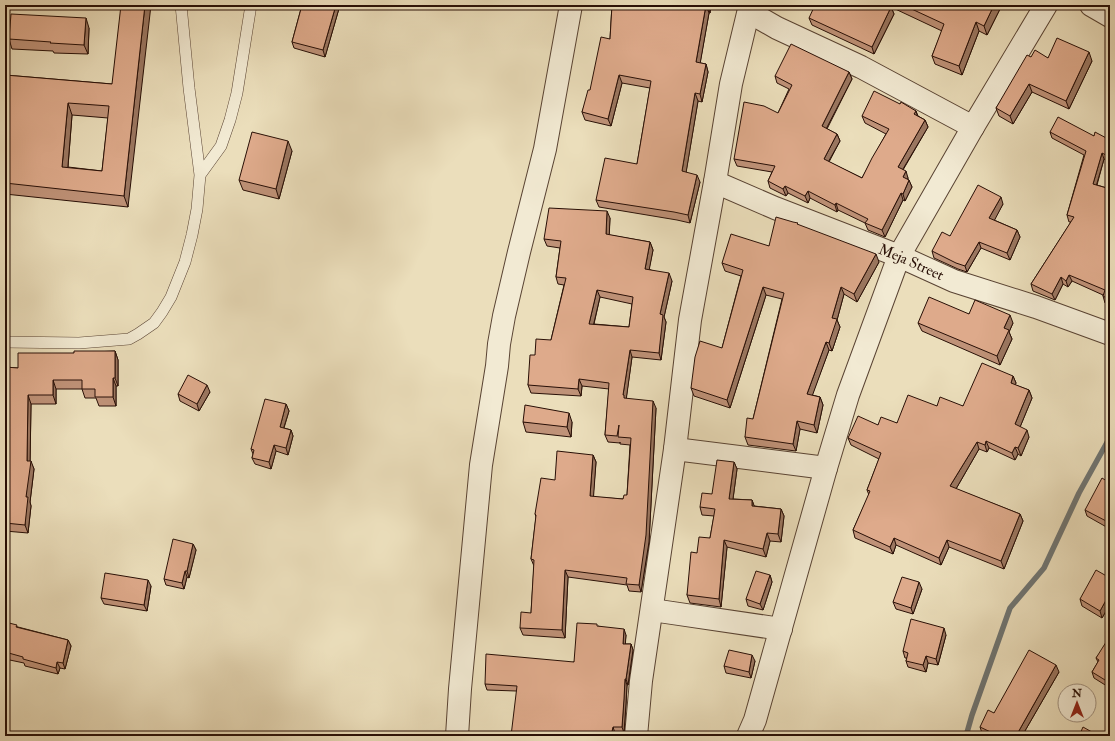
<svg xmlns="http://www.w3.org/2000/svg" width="1115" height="741" font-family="'IM FELL Double Pica',serif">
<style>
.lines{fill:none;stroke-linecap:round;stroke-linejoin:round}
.stream{stroke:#6f7573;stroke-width:5.5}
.lane-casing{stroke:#594333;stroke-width:12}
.street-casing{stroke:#594333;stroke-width:24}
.lane{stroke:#f2ead3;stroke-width:11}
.street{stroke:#f2ead3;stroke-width:22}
.wall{fill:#bf9278;stroke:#280f06;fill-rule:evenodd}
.shaded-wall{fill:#9b7761;stroke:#280f06}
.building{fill:#deaa8b;stroke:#280f06;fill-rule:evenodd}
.labels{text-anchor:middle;stroke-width:3.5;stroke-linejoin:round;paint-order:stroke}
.street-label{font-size:15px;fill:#280f06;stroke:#f2ead3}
</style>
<rect width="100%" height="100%" fill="#ebdebb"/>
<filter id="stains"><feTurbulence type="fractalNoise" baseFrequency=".005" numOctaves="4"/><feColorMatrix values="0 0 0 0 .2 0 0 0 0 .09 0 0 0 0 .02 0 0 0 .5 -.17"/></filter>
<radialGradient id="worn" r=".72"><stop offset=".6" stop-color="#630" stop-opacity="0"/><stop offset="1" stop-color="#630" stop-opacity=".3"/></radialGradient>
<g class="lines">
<!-- stream -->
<path class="stream" d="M 966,736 L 972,715 L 1010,608 L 1044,568 L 1079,493 L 1110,437"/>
<!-- lane casing -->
<g class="lane-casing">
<path id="lane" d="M 200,175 L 221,146 L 230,120 L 237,93 L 251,5
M 5,342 L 79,343 L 129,339 L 138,334 L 154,323 L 162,312 L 171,297 L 185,262 L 192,235 L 197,209 L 200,175 L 189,88 L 181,5"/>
</g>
<!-- street casing -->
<g class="street-casing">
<g id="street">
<path d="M 1091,5 L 1110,16"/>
<path d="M 749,12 L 777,28 L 861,67 L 973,127"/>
<path id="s1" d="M 715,182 L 775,208 L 899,256 L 954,281 L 1036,307 L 1110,334"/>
<path d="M 675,449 L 826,468"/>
<path d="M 652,610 L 781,629"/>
<path d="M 457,736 L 460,689 L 481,465 L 497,366 L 499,344 L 504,316 L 519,252 L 545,149 L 571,5"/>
<path d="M 636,736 L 641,681 L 675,449 L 690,320 L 715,182 L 731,84 L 750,5"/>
<path d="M 748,736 L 755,720 L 826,468 L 848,395 L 899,256 L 973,127 L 1046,5"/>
</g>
</g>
<!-- lane -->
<use href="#lane" class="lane"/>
<!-- street -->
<use href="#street" class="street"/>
</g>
<!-- wall -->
<path class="wall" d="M 302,5 L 340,5 L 325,57 L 294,48 L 292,42 Z
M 349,5 L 369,5 L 369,9 Z
M 612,5 L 711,5 L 710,13 L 709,13 L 700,63 L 706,64 L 708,72 L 702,102 L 698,101 L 686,172 L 700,182 L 690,223 L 677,220 L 599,207 L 596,200 L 637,164 L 650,88 L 622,83 L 611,126 L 585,120 L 582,112 L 610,39 Z
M 890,5 L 1002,5 L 987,35 L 979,31 L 962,75 L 935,64 L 932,56 L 942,31 L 891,7 L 894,14 L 874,54 L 812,25 L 809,18 L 891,6 Z
M 89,28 L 88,54 L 54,53 L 53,51 L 12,49 L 9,39 Z
M 1031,57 L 1092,61 L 1069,109 L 1032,92 L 1013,124 L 999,116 L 996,108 Z
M 849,72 L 852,79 L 827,129 L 837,134 L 840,141 L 829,162 L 862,178 L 886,134 L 865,123 L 862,116 L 900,104 L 916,111 L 918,116 L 925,120 L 928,127 L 903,170 L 908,178 L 908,179 L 912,187 L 905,201 L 903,200 L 885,237 L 868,230 L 865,223 L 838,210 L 837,212 L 810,198 L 808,203 L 788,193 L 786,196 L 770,188 L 768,181 L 772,172 L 737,166 L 734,159 L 778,113 L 789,89 L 777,83 L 775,76 Z
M 5,75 L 112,84 L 128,207 L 5,194 ZM 72,115 L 108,118 L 102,171 L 68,167 Z
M 1050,132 L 1094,136 L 1110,140 L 1110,162 L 1104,159 L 1097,185 L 1110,189 L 1110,305 L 1105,303 L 1103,296 L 1103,295 L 1072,281 L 1068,287 L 1063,284 L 1055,300 L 1033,291 L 1031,284 L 1071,222 L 1069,222 L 1067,215 L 1084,155 L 1052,138 Z
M 292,151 L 279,199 L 243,190 L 239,180 Z
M 1003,204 L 994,220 L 1017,230 L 1020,237 L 1010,260 L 981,248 L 967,272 L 958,269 L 934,258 L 932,251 L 950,236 Z
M 610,218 L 609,235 L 650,242 L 653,250 L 649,269 L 672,281 L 664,317 L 666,322 L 661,360 L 632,357 L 626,399 L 656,408 L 649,542 L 641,592 L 629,591 L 627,585 L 568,577 L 565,638 L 523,635 L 520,628 L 531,613 L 534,566 L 531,559 L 536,517 L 535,514 L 555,480 L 593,455 L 596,462 L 593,497 L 623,499 L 627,495 L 630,445 L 620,444 L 620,442 L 620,443 L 608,442 L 605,435 L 609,389 L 582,386 L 581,396 L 531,393 L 528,385 L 535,355 L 551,340 L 564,285 L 558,284 L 556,277 L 560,248 L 547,246 L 544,239 ZM 600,297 L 632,304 L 629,327 L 594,324 Z
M 798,225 L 879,262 L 857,302 L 844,294 L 837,320 L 840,327 L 832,351 L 829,350 L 812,395 L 820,397 L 823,405 L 817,433 L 800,429 L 796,451 L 748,445 L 745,437 L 753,419 L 782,299 L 766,295 L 730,408 L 694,396 L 691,388 L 722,348 L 741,276 L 725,271 L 722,263 L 769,246 Z
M 969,314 L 1013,323 L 1009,332 L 1012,339 L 1000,365 L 922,331 L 918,323 Z
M 115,351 L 118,360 L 118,386 L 116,386 L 116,406 L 99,406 L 96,398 L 85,398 L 82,389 L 56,389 L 56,404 L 31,404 L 30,461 L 34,469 L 30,502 L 31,506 L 28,533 L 5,531 L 5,367 L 18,368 L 74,353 Z
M 1013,376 L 1016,383 L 1015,385 L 1029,390 L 1032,398 L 1020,427 L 1029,437 L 1021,456 L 1018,454 L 1015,460 L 989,448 L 987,452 L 979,449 L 956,489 L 1020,514 L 1023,521 L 1004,569 L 949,547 L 941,565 L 896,545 L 893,554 L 855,538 L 853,530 L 869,495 L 867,490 L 879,459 L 851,445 L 848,438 L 878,425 L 897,423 L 937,406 L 963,406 Z
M 210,392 L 199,411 L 180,401 L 178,394 Z
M 286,404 L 289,411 L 284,428 L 291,430 L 293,436 L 288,455 L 276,451 L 271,469 L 255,464 L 252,458 L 253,454 L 251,449 Z
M 523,422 L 572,422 L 571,437 L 526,432 Z
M 734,462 L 737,469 L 733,499 L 752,500 L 754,506 L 781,509 L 784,516 L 781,542 L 770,541 L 766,557 L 727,547 L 721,607 L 690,603 L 687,595 L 697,553 L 710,538 L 714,516 L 702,515 L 700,507 L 712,494 Z
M 1110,483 L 1110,529 L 1087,516 L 1085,510 Z
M 193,544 L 196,550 L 189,578 L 187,577 L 184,589 L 166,585 L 164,579 Z
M 770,575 L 772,582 L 763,610 L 748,606 L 746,599 Z
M 1110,578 L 1110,604 L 1102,618 L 1082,606 L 1080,599 Z
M 151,586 L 147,611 L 104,604 L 101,598 Z
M 922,589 L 913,614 L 896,609 L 893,602 Z
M 5,622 L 18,627 L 68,640 L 71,646 L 65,669 L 60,668 L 58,674 L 25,666 L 24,663 L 5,659 Z
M 598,626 L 626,635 L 625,644 L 631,644 L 633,650 L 628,685 L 627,685 L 626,704 L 624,733 L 615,733 L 516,691 L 487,690 L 485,684 L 574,662 Z
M 946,635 L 938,665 L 928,663 L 926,672 L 908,667 L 906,661 L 907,658 L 905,658 L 903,651 Z
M 1110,640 L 1110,688 L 1094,678 L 1092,672 L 1098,662 L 1096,658 Z
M 755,661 L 751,678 L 726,673 L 724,666 Z
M 1059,672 L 1022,736 L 988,736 L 982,733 L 980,727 L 994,713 Z"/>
<!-- shaded-wall -->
<path class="shaded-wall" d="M 145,5 L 151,5 L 128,207 L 124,196 Z
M 336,5 L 340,5 L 325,57 L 323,50 Z
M 706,5 L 709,13 L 699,70 L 696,62 Z
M 707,5 L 711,5 L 710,13 Z
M 994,5 L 1002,5 L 987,35 L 984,26 Z
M 891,7 L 894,14 L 874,54 L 872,47 Z
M 86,18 L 89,28 L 88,54 L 84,45 Z
M 976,22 L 979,31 L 962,75 L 959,66 Z
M 1089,52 L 1092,61 L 1069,109 L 1066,101 Z
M 706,64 L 708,72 L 702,102 L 700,94 Z
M 849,72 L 852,79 L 824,133 L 822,126 Z
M 619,75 L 622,83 L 611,126 L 608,119 Z
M 1029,84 L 1032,92 L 1013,124 L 1010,116 Z
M 695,93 L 698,101 L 685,179 L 682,171 Z
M 68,103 L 72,115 L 67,178 L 62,167 Z
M 916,111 L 918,118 L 914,114 Z
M 925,120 L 928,127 L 900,174 L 898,167 Z
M 837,134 L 840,141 L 826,166 L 824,159 Z
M 288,141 L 292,151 L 279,199 L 276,189 Z
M 1102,153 L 1104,159 L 1095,190 L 1093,184 Z
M 906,171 L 908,178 L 905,184 L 903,177 Z
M 697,175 L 700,182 L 690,223 L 688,215 Z
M 909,180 L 912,187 L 905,201 L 903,194 Z
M 785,186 L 788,193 L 786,196 L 783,189 Z
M 808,191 L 810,198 L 808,203 L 805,196 Z
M 901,193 L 903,200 L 885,237 L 882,230 Z
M 1001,197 L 1003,204 L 992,225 L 989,218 Z
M 836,203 L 838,210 L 837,212 L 835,205 Z
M 607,211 L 610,218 L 609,241 L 606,234 Z
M 1017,230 L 1020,237 L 1010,260 L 1007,253 Z
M 650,242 L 653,250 L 648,276 L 645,269 Z
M 979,242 L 981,248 L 967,272 L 965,266 Z
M 876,254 L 879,262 L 857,302 L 854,294 Z
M 669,273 L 672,281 L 664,317 L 666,322 L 661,360 L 659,353 L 660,314 Z
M 1069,275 L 1072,281 L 1068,287 L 1066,281 Z
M 1061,277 L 1063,284 L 1055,300 L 1052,294 Z
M 763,287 L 766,295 L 730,408 L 727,400 Z
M 841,287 L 844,294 L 837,320 L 840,327 L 832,351 L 829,343 L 832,318 Z
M 597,290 L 600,297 L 592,331 L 589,324 Z
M 1010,315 L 1013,323 L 1009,332 L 1012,339 L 1000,365 L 997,356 L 1004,328 Z
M 826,342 L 829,350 L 810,402 L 807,394 Z
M 630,350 L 632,357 L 626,401 L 626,406 L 623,395 Z
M 115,351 L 118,360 L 118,386 L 115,378 Z
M 1013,376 L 1016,383 L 1013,390 L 1011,383 Z
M 113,378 L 116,386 L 116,406 L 113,397 Z
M 579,379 L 582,386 L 581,396 L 578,389 Z
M 53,380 L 56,389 L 56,404 L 53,395 Z
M 207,385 L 210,392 L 199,411 L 197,404 Z
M 1029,390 L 1032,398 L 1018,432 L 1015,424 Z
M 28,395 L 31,404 L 30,466 L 31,461 L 34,469 L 30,502 L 31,506 L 28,533 L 25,525 L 27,461 Z
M 820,397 L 823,405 L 817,433 L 814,425 Z
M 653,401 L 656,408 L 649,542 L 641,592 L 639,585 Z
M 286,404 L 289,411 L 282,433 L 280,427 Z
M 569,413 L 572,422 L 571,437 L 567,427 Z
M 797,421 L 800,429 L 796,451 L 793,444 Z
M 291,430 L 293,436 L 288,455 L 286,448 Z
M 1027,430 L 1029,437 L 1021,456 L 1018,448 Z
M 986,441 L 989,448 L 987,452 L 985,445 Z
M 977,442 L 979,449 L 953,494 L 950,486 Z
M 274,445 L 276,451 L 271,469 L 269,462 Z
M 1015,447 L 1018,454 L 1015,460 L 1012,453 Z
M 593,455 L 596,462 L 593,504 L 590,496 Z
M 734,462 L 737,469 L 732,506 L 729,499 Z
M 752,500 L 755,508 L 752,506 Z
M 781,509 L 784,516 L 781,542 L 778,534 Z
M 1020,514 L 1023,521 L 1004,569 L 1001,561 Z
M 767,533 L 770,541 L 766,557 L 763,549 Z
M 894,538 L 896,545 L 893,554 L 890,547 Z
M 724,540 L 727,547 L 721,607 L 719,599 Z
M 947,540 L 949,547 L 941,565 L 939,558 Z
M 193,544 L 196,550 L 189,578 L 187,571 Z
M 565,570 L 568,577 L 565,638 L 562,630 Z
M 185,571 L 187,577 L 184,589 L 182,583 Z
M 770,575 L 772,582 L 763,610 L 760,604 Z
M 148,580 L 151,586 L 147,611 L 144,605 Z
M 919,582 L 922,589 L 913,614 L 911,608 Z
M 1110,593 L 1110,604 L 1102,618 L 1100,611 Z
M 944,628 L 946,635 L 938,665 L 936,659 Z
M 624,629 L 626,635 L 625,649 L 623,644 Z
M 68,640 L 71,646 L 65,669 L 63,663 Z
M 631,644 L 633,650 L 628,685 L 626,679 Z
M 752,655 L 755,661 L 751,678 L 749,672 Z
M 926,656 L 928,663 L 926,672 L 923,665 Z
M 57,662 L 60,668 L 58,674 L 56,668 Z
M 1056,665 L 1059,672 L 1022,736 L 1016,736 Z
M 625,679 L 627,685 L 626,704 L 624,733 L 622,727 Z
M 613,727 L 615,733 L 614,736 L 611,736 Z"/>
<!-- building -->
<path class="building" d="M 121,5 L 145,5 L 124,196 L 5,183 L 5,75 L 112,84 ZM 68,103 L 109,106 L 102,171 L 62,167 Z
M 302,5 L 336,5 L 323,50 L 292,42 Z
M 612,5 L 707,5 L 706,5 L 696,62 L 706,64 L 700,94 L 695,93 L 682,171 L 697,175 L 688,215 L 674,212 L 596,200 L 605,158 L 637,164 L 651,81 L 619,75 L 608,119 L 582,112 L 588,90 L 590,90 L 601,37 L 610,39 Z
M 815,5 L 888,5 L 891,7 L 872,47 L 809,18 Z
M 903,5 L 994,5 L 984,26 L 976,22 L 959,66 L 932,56 L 944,24 Z
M 11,14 L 86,18 L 84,45 L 50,43 L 51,42 L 9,39 Z
M 1057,38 L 1089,52 L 1066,101 L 1029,84 L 1010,116 L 996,108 L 1027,55 L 1031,57 L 1035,50 L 1048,58 Z
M 791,44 L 849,72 L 822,126 L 837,134 L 824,159 L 862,178 L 872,158 L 889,129 L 862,116 L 874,91 L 900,104 L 901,102 L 916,111 L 914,114 L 925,120 L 898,167 L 906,171 L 903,177 L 909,180 L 903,194 L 901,193 L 882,230 L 865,223 L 868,219 L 836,203 L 835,205 L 808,191 L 805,196 L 785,186 L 783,189 L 768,181 L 775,166 L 734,159 L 744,102 L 764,106 L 778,113 L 792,85 L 775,76 Z
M 1058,117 L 1094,136 L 1095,132 L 1110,140 L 1110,157 L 1102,153 L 1093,184 L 1110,189 L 1110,300 L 1103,296 L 1105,290 L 1069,275 L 1066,281 L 1061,277 L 1052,294 L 1031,284 L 1074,217 L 1067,215 L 1086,151 L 1050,132 Z
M 252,132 L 288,141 L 276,189 L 239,180 Z
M 978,185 L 1001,197 L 989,218 L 1017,230 L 1007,253 L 979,242 L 965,266 L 956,263 L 932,251 L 942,232 L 950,236 Z
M 549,208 L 607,211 L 606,234 L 650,242 L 645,269 L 669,273 L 660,314 L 663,315 L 659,353 L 630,350 L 623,395 L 624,395 L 624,398 L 653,401 L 646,535 L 639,585 L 626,584 L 627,578 L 565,570 L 562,630 L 520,628 L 521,612 L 531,613 L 534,560 L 531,559 L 536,515 L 535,514 L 541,478 L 555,480 L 557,451 L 593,455 L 590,496 L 623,499 L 624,495 L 627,495 L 631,438 L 618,437 L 619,425 L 617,436 L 605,435 L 609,383 L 579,379 L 578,389 L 528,385 L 530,355 L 535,355 L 536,339 L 551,340 L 566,278 L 556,277 L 561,241 L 544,239 ZM 597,290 L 633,297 L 629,327 L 589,324 Z
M 776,217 L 793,222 L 798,223 L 797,224 L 876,254 L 854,294 L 841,287 L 832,318 L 837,319 L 829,343 L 826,342 L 807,394 L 820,397 L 814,425 L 797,421 L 793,444 L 745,437 L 747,418 L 753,419 L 784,293 L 763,287 L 727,400 L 691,388 L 695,357 L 700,341 L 722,348 L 743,270 L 722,263 L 731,234 L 769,246 Z
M 929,297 L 969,314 L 975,300 L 1010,315 L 1004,328 L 1009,330 L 997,356 L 918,323 Z
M 74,351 L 115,351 L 115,378 L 113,378 L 113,397 L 95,397 L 95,389 L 82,389 L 82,380 L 53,380 L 53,395 L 28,395 L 27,461 L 31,461 L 26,497 L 28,497 L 25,525 L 5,523 L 5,367 L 18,368 L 18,353 L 74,353 Z
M 982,363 L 1013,376 L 1011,383 L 1029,390 L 1015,424 L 1027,430 L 1018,448 L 1015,447 L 1012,453 L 986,441 L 985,445 L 977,442 L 950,486 L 1020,514 L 1001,561 L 947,540 L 939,558 L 894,538 L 890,547 L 853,530 L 870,491 L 867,490 L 881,453 L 848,438 L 858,416 L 878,425 L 881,417 L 897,423 L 908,395 L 937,406 L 940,397 L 963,406 Z
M 188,375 L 207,385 L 197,404 L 178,394 Z
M 265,399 L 286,404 L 280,427 L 291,430 L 286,448 L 274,445 L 269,462 L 252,458 L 254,450 L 251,449 Z
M 525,405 L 569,413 L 567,427 L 523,422 Z
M 717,460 L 734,462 L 729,499 L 752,500 L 752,506 L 781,509 L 778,534 L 767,533 L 763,549 L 724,540 L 719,599 L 687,595 L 691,552 L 697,553 L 699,537 L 710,538 L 715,509 L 700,507 L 702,493 L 712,494 Z
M 1102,478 L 1110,483 L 1110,523 L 1085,510 Z
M 173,539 L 193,544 L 187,571 L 185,571 L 182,583 L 164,579 Z
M 1096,570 L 1110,578 L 1110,593 L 1100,611 L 1080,599 Z
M 756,571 L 770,575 L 760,604 L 746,599 Z
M 105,573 L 148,580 L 144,605 L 101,598 Z
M 902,577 L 919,582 L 911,608 L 893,602 Z
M 911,619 L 944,628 L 936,659 L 926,656 L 923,665 L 906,661 L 908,653 L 903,651 Z
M 5,622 L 17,625 L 16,627 L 68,640 L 63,663 L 57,662 L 56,668 L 23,659 L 23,657 L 5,652 Z
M 577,623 L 597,624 L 597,626 L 624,629 L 623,644 L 631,644 L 626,679 L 625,679 L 624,699 L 622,727 L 613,727 L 611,736 L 511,736 L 517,686 L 485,684 L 486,654 L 574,662 Z
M 1108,639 L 1110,640 L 1110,683 L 1092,672 L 1099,660 L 1096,658 Z
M 729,650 L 752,655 L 749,672 L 724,666 Z
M 1029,650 L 1056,665 L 1016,736 L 999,736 L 980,727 L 988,710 L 994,713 Z
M 1110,724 L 1110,736 L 1104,736 Z
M 1083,727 L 1099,736 L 1079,736 Z"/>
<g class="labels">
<!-- street labels -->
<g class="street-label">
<text dy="5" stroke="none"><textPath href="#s1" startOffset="212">Meja Street</textPath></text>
</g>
</g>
<!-- margin -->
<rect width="1115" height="741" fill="none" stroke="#ebdebb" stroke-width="20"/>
<rect x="6" y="6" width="1103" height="729" fill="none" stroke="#280f06" stroke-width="2"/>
<rect x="10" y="10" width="1095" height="721" fill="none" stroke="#280f06"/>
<!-- north arrow -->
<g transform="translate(1077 703)"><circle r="19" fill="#f2ead3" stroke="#a19281"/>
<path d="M0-3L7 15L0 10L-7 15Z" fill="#8f2418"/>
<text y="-6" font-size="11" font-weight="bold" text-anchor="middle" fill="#280f06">N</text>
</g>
<rect width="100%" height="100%" filter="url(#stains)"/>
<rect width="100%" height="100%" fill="url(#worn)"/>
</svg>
